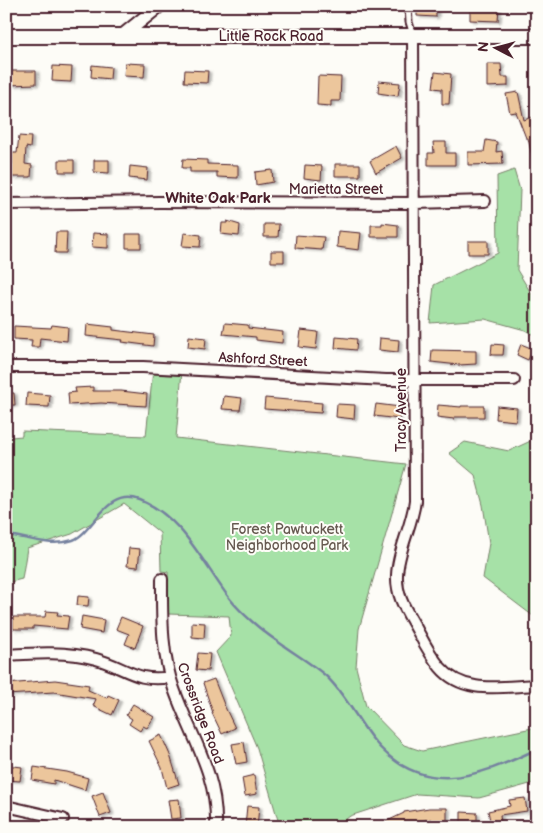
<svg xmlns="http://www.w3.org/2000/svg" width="543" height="833" font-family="'Balsamiq Sans',sans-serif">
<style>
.green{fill:#a6e1a7;stroke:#788069}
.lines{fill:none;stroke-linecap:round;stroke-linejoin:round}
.stream{stroke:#75819f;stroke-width:2.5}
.building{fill:#ecc69c;stroke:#4a1f2b;filter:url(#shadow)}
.service-casing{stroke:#4a1f2b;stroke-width:9}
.minor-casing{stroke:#4a1f2b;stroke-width:14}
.tertiary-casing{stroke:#4a1f2b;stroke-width:16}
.secondary-casing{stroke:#4a1f2b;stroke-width:18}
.service{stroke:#fdfcf7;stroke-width:5}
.minor{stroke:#fdfcf7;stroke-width:10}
.tertiary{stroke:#fdfcf7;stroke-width:12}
.secondary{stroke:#fdfcf7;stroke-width:14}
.labels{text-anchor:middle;stroke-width:4;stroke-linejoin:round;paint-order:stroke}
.street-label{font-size:14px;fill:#4a1f2b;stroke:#fdfcf7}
.park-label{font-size:14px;fill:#665950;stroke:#fdfcf7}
.neighbourhood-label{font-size:15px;font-weight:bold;fill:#4a1f2b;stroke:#fdfcf7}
</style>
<defs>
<filter id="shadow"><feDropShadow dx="3" dy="1.5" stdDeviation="1" flood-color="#0004"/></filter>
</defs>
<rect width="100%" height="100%" fill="#fdfcf7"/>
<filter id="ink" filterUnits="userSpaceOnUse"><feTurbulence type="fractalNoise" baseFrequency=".02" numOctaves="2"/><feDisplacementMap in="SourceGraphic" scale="10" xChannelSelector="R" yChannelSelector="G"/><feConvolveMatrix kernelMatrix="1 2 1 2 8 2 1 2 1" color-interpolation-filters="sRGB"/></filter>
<g filter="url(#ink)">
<!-- green -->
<path class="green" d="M 514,170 L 520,190 L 517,270 L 534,298 L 537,299 L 537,337 L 525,330 L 485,319 L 430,323 L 434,285 L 498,253 L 497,176 Z
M 153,370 L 182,371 L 176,438 L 406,464 L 359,629 L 356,667 L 366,706 L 404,745 L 422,751 L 537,727 L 537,782 L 479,798 L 417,794 L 350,816 L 336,827 L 280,827 L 257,748 L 216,652 L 231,636 L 229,616 L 168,614 L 168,572 L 161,571 L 160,533 L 124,504 L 72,534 L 27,548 L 22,579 L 6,583 L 6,434 L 11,437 L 22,436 L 22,431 L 146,436 Z
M 537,438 L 537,619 L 483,578 L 489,543 L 483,505 L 475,475 L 449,453 L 465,442 L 509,451 Z"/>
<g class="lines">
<!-- stream -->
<path class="stream" d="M 6,535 C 29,537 50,548 73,540 C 94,532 106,487 140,500 C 183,517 203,564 230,599 C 241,613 262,631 277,641 C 293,653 311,663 326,676 C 344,693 356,717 371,737 C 419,799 477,778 537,749"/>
</g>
<!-- building -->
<path class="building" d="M 417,6 L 436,6 L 436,17 L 417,16 Z
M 470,6 L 499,6 L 498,21 L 470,20 Z
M 125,63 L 145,64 L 144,77 L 124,76 Z
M 487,64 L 501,64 L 502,77 L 508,77 L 508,86 L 487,87 Z
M 92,65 L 111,67 L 110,79 L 91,77 Z
M 53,66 L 72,67 L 71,82 L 52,81 Z
M 185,70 L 208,71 L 207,83 L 184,82 Z
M 8,71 L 36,71 L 36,84 L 8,85 Z
M 435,72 L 451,74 L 449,104 L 442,104 L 442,89 L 433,88 Z
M 318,76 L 341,77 L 340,101 L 331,101 L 331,106 L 317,105 Z
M 379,81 L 400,83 L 398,96 L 378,93 Z
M 518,92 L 524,120 L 532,117 L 537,131 L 537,166 L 534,166 L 528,138 L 526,138 L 516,112 L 510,113 L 506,94 Z
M 19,136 L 31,137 L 30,148 L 26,147 L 25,164 L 32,165 L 31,177 L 8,177 L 8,164 L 12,164 L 12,153 L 17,153 Z
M 486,140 L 497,142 L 496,152 L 502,151 L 503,164 L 468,165 L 468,152 L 484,152 Z
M 433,142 L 446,142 L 446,153 L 455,153 L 455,165 L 428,165 L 428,153 L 434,153 Z
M 396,146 L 402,158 L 376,173 L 370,161 Z
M 183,159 L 207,160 L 207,164 L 238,165 L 238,178 L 217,177 L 217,172 L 190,172 L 190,168 L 182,168 Z
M 59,160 L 74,160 L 74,172 L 59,172 Z
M 94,160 L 109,160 L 109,173 L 94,172 Z
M 335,164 L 360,164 L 360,176 L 335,176 Z
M 305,165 L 322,166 L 321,180 L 304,178 Z
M 130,166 L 148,168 L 147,180 L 129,178 Z
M 272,170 L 273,182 L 256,185 L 255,172 Z
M 227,221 L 240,225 L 239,236 L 221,234 L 222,223 L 227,223 Z
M 382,223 L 398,225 L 398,237 L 371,237 L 371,225 L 382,225 Z
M 264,224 L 279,224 L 278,237 L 264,237 Z
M 338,231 L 361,233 L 359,250 L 337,247 Z
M 56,232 L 67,232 L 66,253 L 55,253 Z
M 93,233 L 108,234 L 108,248 L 92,247 Z
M 184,233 L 201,235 L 200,247 L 182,246 Z
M 126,234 L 141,234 L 141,248 L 126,248 Z
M 296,235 L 324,237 L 322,250 L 295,248 Z
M 468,241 L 488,241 L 488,254 L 468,254 Z
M 271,251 L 284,251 L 284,262 L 271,262 Z
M 225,323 L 248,325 L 248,328 L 283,332 L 282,343 L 256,340 L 256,337 L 223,334 Z
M 87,324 L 113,327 L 113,330 L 154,335 L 153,346 L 122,342 L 123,340 L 86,336 Z
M 52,325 L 68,327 L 67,341 L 40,338 L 39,347 L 31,347 L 32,340 L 14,339 L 14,326 L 51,328 Z
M 301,330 L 318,332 L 316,349 L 299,347 Z
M 189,336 L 206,338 L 205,349 L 188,347 Z
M 336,337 L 357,339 L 356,350 L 335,348 Z
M 380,338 L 399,340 L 398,352 L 379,350 Z
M 492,344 L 504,345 L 503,355 L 491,355 Z
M 521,344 L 533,349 L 528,360 L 517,355 Z
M 432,350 L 476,351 L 476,364 L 459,365 L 431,362 Z
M 93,387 L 93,391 L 121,391 L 147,394 L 146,406 L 101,403 L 69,405 L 68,393 L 76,392 L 75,388 Z
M 6,393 L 14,393 L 15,405 L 6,405 Z
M 27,393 L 50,395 L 49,407 L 26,406 Z
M 224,396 L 242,398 L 240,410 L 222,409 Z
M 265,398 L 322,403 L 321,413 L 264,409 Z
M 337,404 L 355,405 L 354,419 L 336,417 Z
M 376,404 L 400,407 L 399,419 L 374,416 Z
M 438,405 L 461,407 L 461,406 L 484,406 L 484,417 L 454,417 L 454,419 L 437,417 Z
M 497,406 L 517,408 L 516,421 L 496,419 Z
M 129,548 L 140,549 L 138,567 L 127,566 Z
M 78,596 L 89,597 L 88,606 L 77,605 Z
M 46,611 L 58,612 L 57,615 L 69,616 L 67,629 L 33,626 L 33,629 L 13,629 L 13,617 L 45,617 Z
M 82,616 L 104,620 L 102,633 L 80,629 Z
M 121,617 L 143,626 L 135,648 L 125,644 L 129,634 L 116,629 Z
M 192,622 L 205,623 L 204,638 L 192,637 Z
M 198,653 L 210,654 L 208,671 L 196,670 Z
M 214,679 L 225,707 L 235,728 L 222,734 L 212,713 L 213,713 L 203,683 Z
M 55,680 L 89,685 L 88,690 L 107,698 L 108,695 L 119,700 L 112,715 L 93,706 L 96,699 L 54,692 L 6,695 L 6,684 Z
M 133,704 L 154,717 L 147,728 L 143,726 L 140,731 L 129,724 L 132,719 L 126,715 Z
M 161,735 L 170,755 L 179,784 L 167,788 L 162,768 L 149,741 Z
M 244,742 L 247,762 L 236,764 L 232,744 Z
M 6,765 L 22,767 L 20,781 L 6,780 Z
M 34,767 L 67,772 L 88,778 L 85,790 L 54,780 L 54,784 L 32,780 Z
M 254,775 L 257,794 L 245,796 L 242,778 Z
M 103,792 L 111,813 L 100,817 L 92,796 Z
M 525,798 L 527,811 L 500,815 L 501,822 L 491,825 L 488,811 L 510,806 L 509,800 Z
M 179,799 L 181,818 L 171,819 L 168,800 Z
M 247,806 L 259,807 L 257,827 L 245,826 Z
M 429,808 L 447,808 L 447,824 L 431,824 L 431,819 L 415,822 L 415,826 L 410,827 L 375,827 L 404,813 L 404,812 Z
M 461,812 L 477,813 L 477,824 L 461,824 Z"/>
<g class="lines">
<!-- service casing -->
<g class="service-casing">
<path id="service" d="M 408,6 L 409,22 L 413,35"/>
</g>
<!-- minor casing -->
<g class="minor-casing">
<path id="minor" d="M 413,35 L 415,501 C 412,526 398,550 397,575 C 396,596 406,610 416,628 C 423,641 430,655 440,667 C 464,696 504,686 537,685
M 6,204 L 160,202 L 415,203 L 485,201
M 11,367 L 143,367 L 386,380 L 514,380
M 162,579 C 162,616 161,654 174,689 C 191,737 218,774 216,827
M 6,655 C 36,653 67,651 96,659 C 125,667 137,683 170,677
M 6,806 L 63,819"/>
</g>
<!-- tertiary casing -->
<g class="tertiary-casing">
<path id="tertiary" d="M 122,36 L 159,6"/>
</g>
<!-- secondary casing -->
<g class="secondary-casing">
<path id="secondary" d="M 6,36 L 537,36"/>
</g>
<!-- service -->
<use href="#service" class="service"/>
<!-- minor -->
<use href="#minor" class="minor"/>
<!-- tertiary -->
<use href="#tertiary" class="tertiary"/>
<!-- secondary -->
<use href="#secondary" class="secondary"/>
</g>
</g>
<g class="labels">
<!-- street labels -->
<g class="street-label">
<text x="271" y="41">Little Rock Road</text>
<text x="336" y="194">Marietta Street</text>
<text transform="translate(263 359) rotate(3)" y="5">Ashford Street</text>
<text transform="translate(401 410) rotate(-90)" y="5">Tracy Avenue</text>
<text transform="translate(201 713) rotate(69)" y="5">Crossridge Road</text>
</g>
<!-- park labels -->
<g class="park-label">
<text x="287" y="534">Forest Pawtuckett<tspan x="287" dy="16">Neighborhood Park</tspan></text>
</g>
<!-- neighbourhood labels -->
<g class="neighbourhood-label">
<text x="218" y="203">White Oak Park</text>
</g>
</g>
<!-- margin -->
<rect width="543" height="833" fill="none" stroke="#fdfcf7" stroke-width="25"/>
<rect x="12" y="12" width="518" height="808" fill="none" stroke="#4a1f2b" stroke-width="2" filter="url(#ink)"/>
<!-- north arrow -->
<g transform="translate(496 48) rotate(276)" stroke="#fdfcf7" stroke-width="4" paint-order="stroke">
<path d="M0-4L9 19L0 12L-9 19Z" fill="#4a1f2b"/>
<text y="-8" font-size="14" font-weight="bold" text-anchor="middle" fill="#4a1f2b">N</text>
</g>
</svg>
